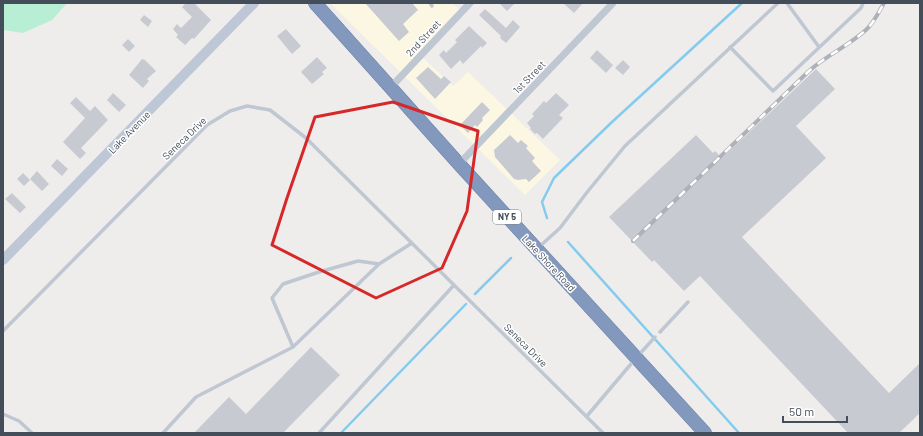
<svg xmlns="http://www.w3.org/2000/svg" width="923" height="436" font-family="Barlow,sans-serif">
<style>
.commercial{fill:#fcf7e3}
.green{fill:#b8efd4}
.lines{fill:none;stroke-linecap:round;stroke-linejoin:round}
.stream{stroke:#84cbed;stroke-width:2.5}
.building{fill:#c8cad2}
.highway-casing{stroke:#6e83a9;stroke-width:14}
.lane{stroke:#bfc7d2;stroke-width:3.5}
.street{stroke:#bfc7d2;stroke-width:7}
.secondary{stroke:#bec7d6;stroke-width:10}
.highway{stroke:#8298bd;stroke-width:13}
.rail-casing{stroke:#aeb1b7;stroke-width:4}
.rail{stroke:#fff;stroke-width:2.5;stroke-dasharray:8;stroke-linecap:butt}
.marked{fill:none;stroke:#d62828;stroke-width:3;stroke-linejoin:round}
.labels{text-anchor:middle;stroke-width:3;stroke-linejoin:round;paint-order:stroke}
.shield{fill:#fff;stroke:#7c828c;stroke-width:1}
.shield-label{font-size:9px;font-weight:bold;fill:#444d5a}
.street-label{font-size:10px;fill:#444d5a;stroke:#fff}
</style>
<rect width="100%" height="100%" fill="#efecec"/>
<!-- commercial -->
<path class="commercial" d="M 330,3 L 452,3 L 461,11 L 420,55 L 453,86 L 468,72 L 560,160 L 525,195 Z"/>
<!-- green -->
<path class="green" d="M 3,3 L 67,3 L 52,20 L 23,33 L 3,30 Z"/>
<g class="lines">
<!-- stream -->
<path class="stream" d="M 547,218 L 542,202 L 554,178 L 612,122 L 742,3
M 568,242 L 739,433
M 475,294 L 511,258
M 341,433 L 466,304"/>
</g>
<!-- building -->
<path class="building" d="M 186,3 L 194,3 L 211,20 L 194,39 L 192,38 L 185,45 L 176,37 L 178,35 L 173,29 L 177,24 L 181,28 L 192,17 L 182,7 Z
M 365,3 L 412,3 L 418,10 L 403,24 L 409,32 L 399,41 Z
M 499,3 L 515,3 L 507,11 Z
M 563,3 L 583,3 L 574,13 Z
M 485,9 L 506,28 L 513,20 L 520,27 L 506,43 L 500,38 L 501,36 L 479,15 Z
M 144,15 L 152,21 L 148,27 L 140,20 Z
M 469,26 L 487,43 L 482,48 L 481,46 L 463,64 L 460,60 L 451,69 L 439,55 L 444,50 L 446,53 L 457,42 L 455,40 Z
M 286,29 L 301,46 L 292,54 L 277,36 Z
M 128,39 L 135,46 L 129,52 L 122,45 Z
M 597,50 L 613,65 L 606,73 L 590,58 Z
M 317,57 L 327,68 L 322,72 L 324,74 L 312,84 L 301,72 Z
M 142,59 L 145,60 L 156,71 L 147,79 L 149,81 L 143,88 L 129,75 Z
M 623,60 L 630,67 L 623,75 L 615,68 Z
M 428,67 L 441,79 L 444,76 L 451,82 L 435,99 L 416,78 Z
M 816,69 L 835,89 L 796,126 L 826,158 L 742,237 L 889,393 L 920,363 L 920,413 L 899,433 L 848,433 L 700,276 L 684,291 L 654,260 L 652,262 L 609,217 L 696,135 L 713,153 L 715,151 L 722,158 Z
M 113,93 L 126,105 L 119,112 L 107,100 Z
M 556,93 L 569,105 L 559,115 L 563,118 L 543,139 L 537,133 L 535,134 L 530,129 L 531,128 L 527,123 L 534,116 L 532,114 L 544,101 L 546,103 Z
M 76,97 L 90,111 L 95,106 L 108,120 L 81,148 L 86,153 L 80,159 L 63,142 L 85,118 L 70,103 Z
M 482,102 L 490,110 L 482,118 L 483,120 L 477,127 L 475,125 L 468,133 L 460,125 Z
M 510,135 L 518,143 L 521,140 L 528,146 L 526,148 L 535,158 L 532,161 L 541,171 L 529,182 L 526,179 L 518,180 L 514,179 L 495,157 L 494,150 Z
M 57,159 L 68,169 L 62,176 L 51,166 Z
M 37,171 L 49,184 L 42,191 L 30,179 Z
M 23,173 L 30,180 L 24,186 L 17,179 Z
M 12,193 L 26,207 L 20,213 L 5,199 Z
M 311,347 L 340,375 L 283,433 L 194,433 L 229,397 L 246,414 Z"/>
<g class="lines">
<!-- highway casing -->
<g class="highway-casing">
<path id="highway" d="M 315,3 L 459,164 L 705,433"/>
</g>
<!-- lane -->
<path class="lane" d="M 430,3 L 432,6
M 787,3 L 819,47
M 730,47 L 773,91 L 861,8 L 863,3
M 539,247 L 560,228 L 588,191 L 625,146 L 778,3
M 3,331 L 207,125 L 230,111 L 247,106 L 270,110 L 306,138 L 603,433
M 660,332 L 688,302
M 293,347 L 272,298 L 283,284 L 319,272 L 358,261 L 379,264
M 3,414 L 19,421 L 32,433
M 587,416 L 636,358 L 655,337
M 163,433 L 196,397 L 293,347 L 379,264 L 412,243
M 319,433 L 454,285"/>
<!-- street -->
<path class="street" d="M 391,87 L 470,3
M 459,164 L 613,3"/>
<!-- secondary -->
<path class="secondary" d="M 3,260 L 254,3"/>
<!-- highway -->
<use href="#highway" class="highway"/>
<!-- rail casing -->
<g class="rail-casing">
<path id="rail" d="M 633,241 L 809,71 C 827,55 850,45 867,29 C 874,22 879,12 884,3"/>
</g>
<!-- rail -->
<use href="#rail" class="rail"/>
</g>
<!-- marked area -->
<path class="marked" d="M 393,102 L 478,131 L 467,211 L 442,268 L 376,298 L 272,245 L 287,198 L 315,117 Z"/>
<g class="labels">
<!-- shield labels -->
<rect class="shield" x="493" y="210" width="28" height="14" rx="3"/>
<g class="shield-label">
<text x="507" y="220">NY 5</text>
</g>
<!-- street labels -->
<g class="street-label">
<text transform="translate(423 38) rotate(-47)" y="4">2nd Street</text>
<text transform="translate(529 77) rotate(-46)" y="4">1st Street</text>
<text transform="translate(129 132) rotate(-46)" y="4">Lake Avenue</text>
<text transform="translate(184 138) rotate(-44)" y="4">Seneca Drive</text>
<text transform="translate(549 263) rotate(47)" y="4">Lake Shore Road</text>
<text transform="translate(526 345) rotate(45)" y="4">Seneca Drive</text>
</g>
</g>
<!-- border -->
<rect width="923" height="436" fill="none" stroke="#444d5a" stroke-width="8"/>
<!-- scale -->
<path d="M783 416v6h64v-6" fill="none" stroke="#444d5a" stroke-width="2"/>
<text x="789" y="416" font-size="12" fill="#444d5a" stroke="#ffffff" stroke-width="3" paint-order="stroke">50 m</text>
</svg>
